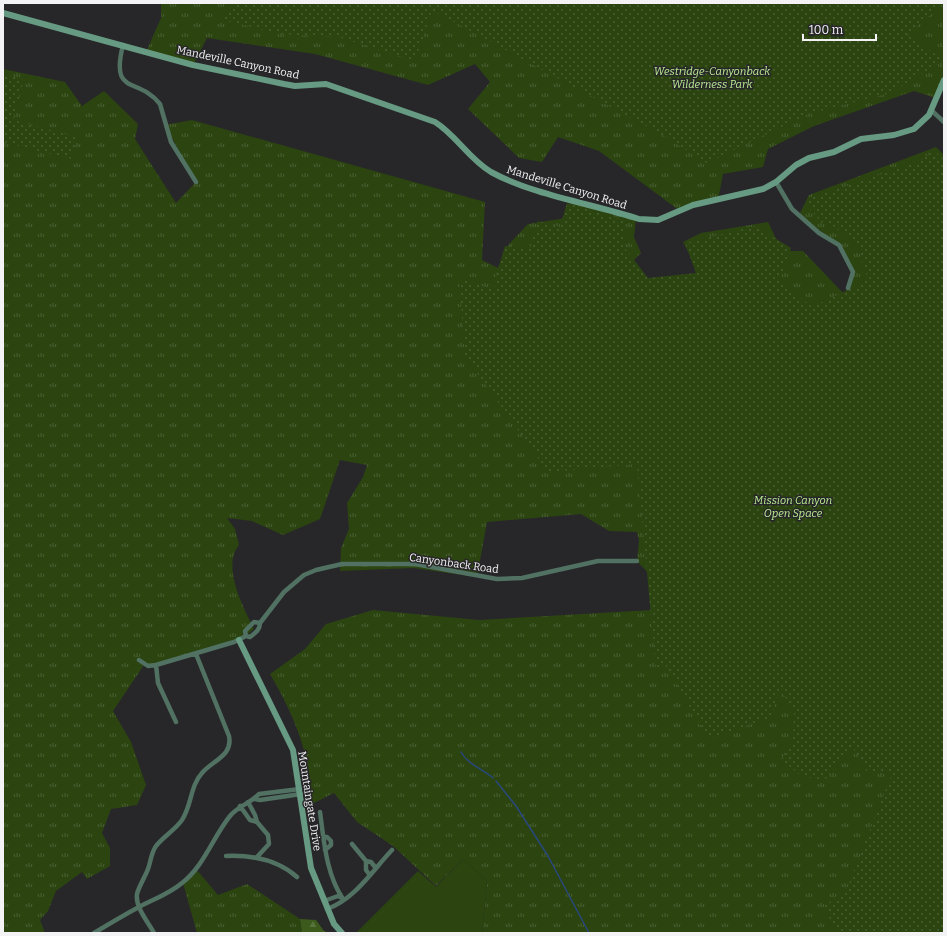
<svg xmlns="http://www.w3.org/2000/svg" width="947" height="936" font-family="Bitter,serif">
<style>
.grass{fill:url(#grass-tufts)}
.forest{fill:url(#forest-firs)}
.park{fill:url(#park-dots)}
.garden{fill:#2b4410}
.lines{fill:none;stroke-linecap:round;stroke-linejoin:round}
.stream{stroke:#29487d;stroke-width:1.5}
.street{stroke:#517162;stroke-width:4.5}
.secondary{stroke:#679a83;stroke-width:6}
.labels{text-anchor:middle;stroke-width:3;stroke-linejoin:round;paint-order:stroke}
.street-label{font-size:11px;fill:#f3f3f5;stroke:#272729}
.park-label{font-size:11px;font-style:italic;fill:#bbec93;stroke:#272729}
</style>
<defs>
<pattern id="grass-tufts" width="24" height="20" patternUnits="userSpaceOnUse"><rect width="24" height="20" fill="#2b4410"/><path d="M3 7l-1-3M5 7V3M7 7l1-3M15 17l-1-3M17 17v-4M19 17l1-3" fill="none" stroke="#4a5f33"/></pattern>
<pattern id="forest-firs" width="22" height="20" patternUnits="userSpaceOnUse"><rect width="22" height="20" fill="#3b5a1b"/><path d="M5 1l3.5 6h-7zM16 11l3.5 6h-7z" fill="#58723d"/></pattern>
<pattern id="park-dots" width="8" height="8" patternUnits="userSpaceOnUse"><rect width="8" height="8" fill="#2b4410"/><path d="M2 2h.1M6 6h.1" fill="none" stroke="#4a5f33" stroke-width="1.8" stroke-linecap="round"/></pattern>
</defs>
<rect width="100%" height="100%" fill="#272729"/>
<!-- grass -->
<path class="grass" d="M 161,3 L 944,3 L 944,80 L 936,98 L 914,91 L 814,126 L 768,149 L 763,167 L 723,174 L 718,200 L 680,211 L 599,151 L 558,137 L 542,162 L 519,158 L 468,109 L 490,82 L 475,64 L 428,85 L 315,54 L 207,38 L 193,65 L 146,52 L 161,18 Z
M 3,69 L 65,82 L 82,106 L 104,91 L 138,124 L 135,139 L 176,203 L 196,182 L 165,125 L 192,120 L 485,202 L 482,260 L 498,268 L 509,244 L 528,224 L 566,218 L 573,200 L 636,218 L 634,237 L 641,253 L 632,262 L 645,281 L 684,285 L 698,270 L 683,242 L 701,233 L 768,222 L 782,251 L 803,251 L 844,294 C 848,288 854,279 852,271 C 846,245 818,230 799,215 L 809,195 L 936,147 L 944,155 L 944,933 L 482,933 L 487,881 L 463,859 L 436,886 L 393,846 L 357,822 L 334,793 L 312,804 C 310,753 295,717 270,674 L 305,649 L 326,624 L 373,610 L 479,620 L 652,610 L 649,574 L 637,561 L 639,540 L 637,532 L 609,531 L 581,514 L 487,522 L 477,577 L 413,568 L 340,571 L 341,548 L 349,529 L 347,503 L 363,477 L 367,465 L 340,460 L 320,519 L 283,535 L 252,521 L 227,518 L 235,529 L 239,545 C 221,566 244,609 254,629 L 243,638 L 156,665 L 144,665 L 113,711 L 131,742 L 146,785 L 137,805 L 111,809 L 102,833 L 110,848 L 110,866 L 87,879 L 82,872 L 56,891 L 48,911 L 40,920 L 45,933 L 3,933 Z
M 196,869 L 218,895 L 247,884 L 300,919 L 302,933 L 197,933 L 183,883 Z"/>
<!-- forest -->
<path class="forest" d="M 300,919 L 316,920 L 324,931 L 329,933 L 302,933 Z"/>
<!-- park -->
<path class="park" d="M 234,3 L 944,3 L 907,35 L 944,60 L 890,93 L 808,114 L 707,163 L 659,133 L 432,10 L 415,61 L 338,37 L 280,34 L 219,19 Z
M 3,75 L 24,79 L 13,120 L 77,137 L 72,159 L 3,142 Z
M 935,151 L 944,160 L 944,933 L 836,933 L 824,905 L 845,894 L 893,771 L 867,772 L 852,746 L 825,780 L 801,776 L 781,759 L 793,745 L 794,710 L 780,690 L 771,717 L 709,739 L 664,663 L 656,670 L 637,464 L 548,472 L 465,356 L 459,278 L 494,290 L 497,272 L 505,246 L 530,248 L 538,221 L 560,227 L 567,203 L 623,220 L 624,247 L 648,278 L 696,273 L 685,243 L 755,226 L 791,248 L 780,280 L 812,307 L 868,280 L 858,247 L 835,227 L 821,222 L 806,204 L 814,197 L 914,163 Z"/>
<!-- garden -->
<path class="garden" d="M 463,859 L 487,881 L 482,933 L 356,933 L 418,871 L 436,887 Z"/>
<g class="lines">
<!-- stream -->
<path class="stream" d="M 461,752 C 467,764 483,769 493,778
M 496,781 L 516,806 L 548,856 L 589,933"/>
<!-- street -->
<path class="street" d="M 123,45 C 110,97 138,76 160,104 L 171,142 L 196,182
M 931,110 L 944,122
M 776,182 L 792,209 L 819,233 L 839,245 L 853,272 L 848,288
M 260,623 L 254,622 L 245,631 L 246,636 L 250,637 C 255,633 260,630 260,623 L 284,592 L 304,575 L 316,570 L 342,564 L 415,564 L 497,579 L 522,578 L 598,561 L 637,561
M 139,660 L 148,666 L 156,665 L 234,642 L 246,636
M 156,665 L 158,683 L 176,722
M 255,799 L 260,800 L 301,794
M 248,802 L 255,815 L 257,822
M 240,806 L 250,820 L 257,822 L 268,835 L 269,844 L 257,857
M 320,812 C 324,841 326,874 343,899
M 323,837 L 327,837 L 331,841 L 331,845 L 325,850
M 352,844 L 366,861 L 366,870 L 369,874
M 226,856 C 251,855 278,860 297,877
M 366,861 L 371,862 L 375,867
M 324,901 L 338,896 L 342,898
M 327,909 C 355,899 372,871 392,850
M 94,933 C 109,924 124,915 139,907 C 154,899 169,894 182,883 C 204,866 213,837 230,816 C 238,806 251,803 259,794 L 300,789
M 154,933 C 148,922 135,907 137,894 C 139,886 145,877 148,869 C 151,861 151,853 156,846 C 164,836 175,830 182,820 C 192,805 190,786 202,773 C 213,760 233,756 229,736 L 196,654"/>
<!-- secondary -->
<path class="secondary" d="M 3,13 L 193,65 L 284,84 L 295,86 L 326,84 L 435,122 C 456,135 469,159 491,172 C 533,195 593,204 639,219 L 658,220 L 693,205 L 763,189 L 776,182 L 796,165 L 809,158 L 834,152 L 861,139 L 894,135 L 914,129 L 929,115 L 944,80
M 239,640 L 293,750 L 311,868 L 334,924 L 342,933"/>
</g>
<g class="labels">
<!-- street labels -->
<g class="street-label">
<text transform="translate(238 62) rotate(12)" y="4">Mandeville Canyon Road</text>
<text transform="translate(567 187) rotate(17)" y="4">Mandeville Canyon Road</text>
<text transform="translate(454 563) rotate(8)" y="4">Canyonback Road</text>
<text transform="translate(310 801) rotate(81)" y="4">Mountaingate Drive</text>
</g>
<!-- park labels -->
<g class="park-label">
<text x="712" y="75">Westridge-Canyonback<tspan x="712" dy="13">Wilderness Park</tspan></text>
<text x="793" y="504">Mission Canyon<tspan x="793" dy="13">Open Space</tspan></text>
</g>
</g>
<!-- border -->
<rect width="947" height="936" fill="none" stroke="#f3f3f5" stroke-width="8"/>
<!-- scale -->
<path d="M803 34v6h73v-6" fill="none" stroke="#f3f3f5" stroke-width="2"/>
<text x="809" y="34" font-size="12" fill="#f3f3f5" stroke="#272729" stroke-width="3" paint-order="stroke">100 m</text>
</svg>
